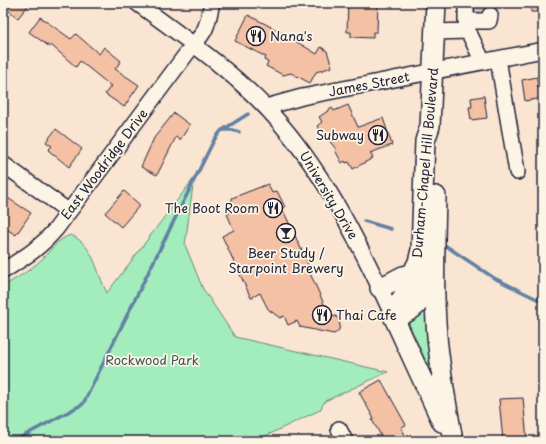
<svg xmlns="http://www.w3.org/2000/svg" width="546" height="444" font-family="'Playpen Sans',sans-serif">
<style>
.green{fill:#a3edbc;stroke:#62887c}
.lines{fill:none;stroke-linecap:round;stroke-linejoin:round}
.stream{stroke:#6281a4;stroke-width:3.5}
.building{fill:#f4c1a5;stroke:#22223b}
.minor-tunnel{stroke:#cfbeb4;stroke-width:15;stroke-dasharray:15 8;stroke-linecap:butt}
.minor-casing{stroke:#22223b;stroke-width:18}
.major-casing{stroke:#22223b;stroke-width:22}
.minor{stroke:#fcf5e5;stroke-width:15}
.major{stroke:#fcf5e5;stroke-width:19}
.labels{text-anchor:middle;stroke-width:3.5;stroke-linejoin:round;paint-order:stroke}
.poi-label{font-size:13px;fill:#22223b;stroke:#fcf5e5;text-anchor:start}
.street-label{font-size:13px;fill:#22223b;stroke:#fcf5e5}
.park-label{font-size:13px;fill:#42555b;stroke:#fcf5e5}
</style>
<rect width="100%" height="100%" fill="#fae5d2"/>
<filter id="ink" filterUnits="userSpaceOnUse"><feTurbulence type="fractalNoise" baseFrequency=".025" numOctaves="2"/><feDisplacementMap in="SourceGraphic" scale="8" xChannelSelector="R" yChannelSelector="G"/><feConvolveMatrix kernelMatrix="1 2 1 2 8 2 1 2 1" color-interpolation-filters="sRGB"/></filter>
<g filter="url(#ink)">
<!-- green -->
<path class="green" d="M 194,178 L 185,245 L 203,289 L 235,337 L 388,372 L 325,401 L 320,410 L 255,441 L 3,441 L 3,286 C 16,279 29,271 40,261 C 49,253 58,238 71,235 C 95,246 96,272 107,293 Z
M 426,304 L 436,384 L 409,324 L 408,321 Z"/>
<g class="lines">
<!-- stream -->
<path class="stream" d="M 222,130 L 232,130 L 239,132
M 364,221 L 391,229
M 443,244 L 494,278 L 543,302
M 14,441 L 83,404 L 214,140 L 221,131 L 248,114"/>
</g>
<!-- building -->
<path class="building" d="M 3,3 L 30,3 L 18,18 L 3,6 Z
M 348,3 L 378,3 L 377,32 L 373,32 L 373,38 L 351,37 L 351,32 L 347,32 Z
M 475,3 L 495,3 L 495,8 L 487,6 L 482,12 L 475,12 Z
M 531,3 L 543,3 L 543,12 L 531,12 Z
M 248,15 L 277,30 L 317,54 L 321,47 L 327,51 L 332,67 L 316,72 L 310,83 L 291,73 L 283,75 L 266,66 L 268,62 L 264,60 L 266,57 L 235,41 Z
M 40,17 L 71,39 L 76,34 L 99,54 L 104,47 L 121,61 L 115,69 L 139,85 L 124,107 L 105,94 L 111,86 L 80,61 L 76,67 L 51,45 L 50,47 L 29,32 Z
M 537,77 L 538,88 L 543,87 L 543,98 L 525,101 L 522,80 Z
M 484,96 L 487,118 L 471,120 L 469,107 L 472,107 L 471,98 Z
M 348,105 L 358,127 L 383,118 L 392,145 L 370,153 L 373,158 L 353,169 L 349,162 L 346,163 L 345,161 L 342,163 L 335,150 L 336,149 L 317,126 L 322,122 L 319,117 L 332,108 L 334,111 Z
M 174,113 L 190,125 L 180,140 L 176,137 L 157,175 L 141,167 L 154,138 Z
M 56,129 L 82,149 L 69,167 L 48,150 L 52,146 L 46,142 Z
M 268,184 L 272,193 L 277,191 L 285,207 L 282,208 L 311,270 L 309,271 L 330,317 L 336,316 L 340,322 L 339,330 L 334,334 L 300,327 L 297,321 L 288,325 L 284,316 L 280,318 L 268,309 L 260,293 L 251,298 L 222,236 L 234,230 L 227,214 L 232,212 L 232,198 Z
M 124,191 L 140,205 L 121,227 L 105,213 Z
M 3,195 L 31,213 L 16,235 L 3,227 Z
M 381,380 L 406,425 L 401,427 L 408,441 L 384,441 L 372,420 L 374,419 L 359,392 Z
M 523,398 L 527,440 L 503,441 L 499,399 Z"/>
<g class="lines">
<!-- minor-tunnel -->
<path class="minor-tunnel" d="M 478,15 L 478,3
M 490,15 L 490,3"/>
<!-- minor casing -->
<g class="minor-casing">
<path id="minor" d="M 137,3 C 186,39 239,75 279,122 C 329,180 362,249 394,318
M 466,21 L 489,21 L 490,15
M 468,31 L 483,62
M 435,32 L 468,31 L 466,21 L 466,3
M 498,59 L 517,172
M 266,107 L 302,97 L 543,50
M 3,164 L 68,211
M 3,271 C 25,257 39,249 56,229 L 193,45 C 208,29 207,24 212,3
M 339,429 L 345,441"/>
</g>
<!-- major casing -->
<g class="major-casing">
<path id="major" d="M 436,196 C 435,242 433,289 437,336 C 440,371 447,406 453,441
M 380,288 L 403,276 L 412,274
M 394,318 L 398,304 L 410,286 L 412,274 L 418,262 L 421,250 L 425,141 L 430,126 L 436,3
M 394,318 L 442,422
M 394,318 C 423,307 420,300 431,274"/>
</g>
<!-- minor -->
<use href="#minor" class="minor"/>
<!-- major -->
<use href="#major" class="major"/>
</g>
</g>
<!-- icons -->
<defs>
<g id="restaurant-ring" transform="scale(1)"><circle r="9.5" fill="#fcf5e5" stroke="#22223b" stroke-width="1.5"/><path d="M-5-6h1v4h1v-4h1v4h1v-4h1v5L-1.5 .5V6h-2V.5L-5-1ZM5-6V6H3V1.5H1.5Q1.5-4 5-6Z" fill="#22223b"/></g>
<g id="bar-ring" transform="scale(1)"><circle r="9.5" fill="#fcf5e5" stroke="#22223b" stroke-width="1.5"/><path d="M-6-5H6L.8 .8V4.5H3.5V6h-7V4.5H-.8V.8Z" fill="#22223b"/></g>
</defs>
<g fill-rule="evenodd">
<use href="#restaurant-ring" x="256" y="36"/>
<use href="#restaurant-ring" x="378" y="135"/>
<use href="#restaurant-ring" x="273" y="208"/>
<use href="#bar-ring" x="286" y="233"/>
<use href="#restaurant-ring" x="322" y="315"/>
</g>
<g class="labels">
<!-- poi labels -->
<g class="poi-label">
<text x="270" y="41">Nana's</text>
<text x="364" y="140" text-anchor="end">Subway</text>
<text x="259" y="213" text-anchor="end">The Boot Room</text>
<text x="286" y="258" text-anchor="middle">Beer Study /<tspan x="286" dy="15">Starpoint Brewery</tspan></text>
<text x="336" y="320">Thai Cafe</text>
</g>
<!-- street labels -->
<g class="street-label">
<text transform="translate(369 84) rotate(-11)" y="5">James Street</text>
<text transform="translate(425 163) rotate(-85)" y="5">Durham-Chapel Hill Boulevard</text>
<text transform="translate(104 164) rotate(-53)" y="5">East Woodridge Drive</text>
<text transform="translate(329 195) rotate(59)" y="5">University Drive</text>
</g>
<!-- park labels -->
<g class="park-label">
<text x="152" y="365">Rockwood Park</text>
</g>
</g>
<!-- margin -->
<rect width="546" height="444" fill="none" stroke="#fcf5e5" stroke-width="16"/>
<rect x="8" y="8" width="530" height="428" fill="none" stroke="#22223b" stroke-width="1.5" filter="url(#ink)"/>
</svg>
